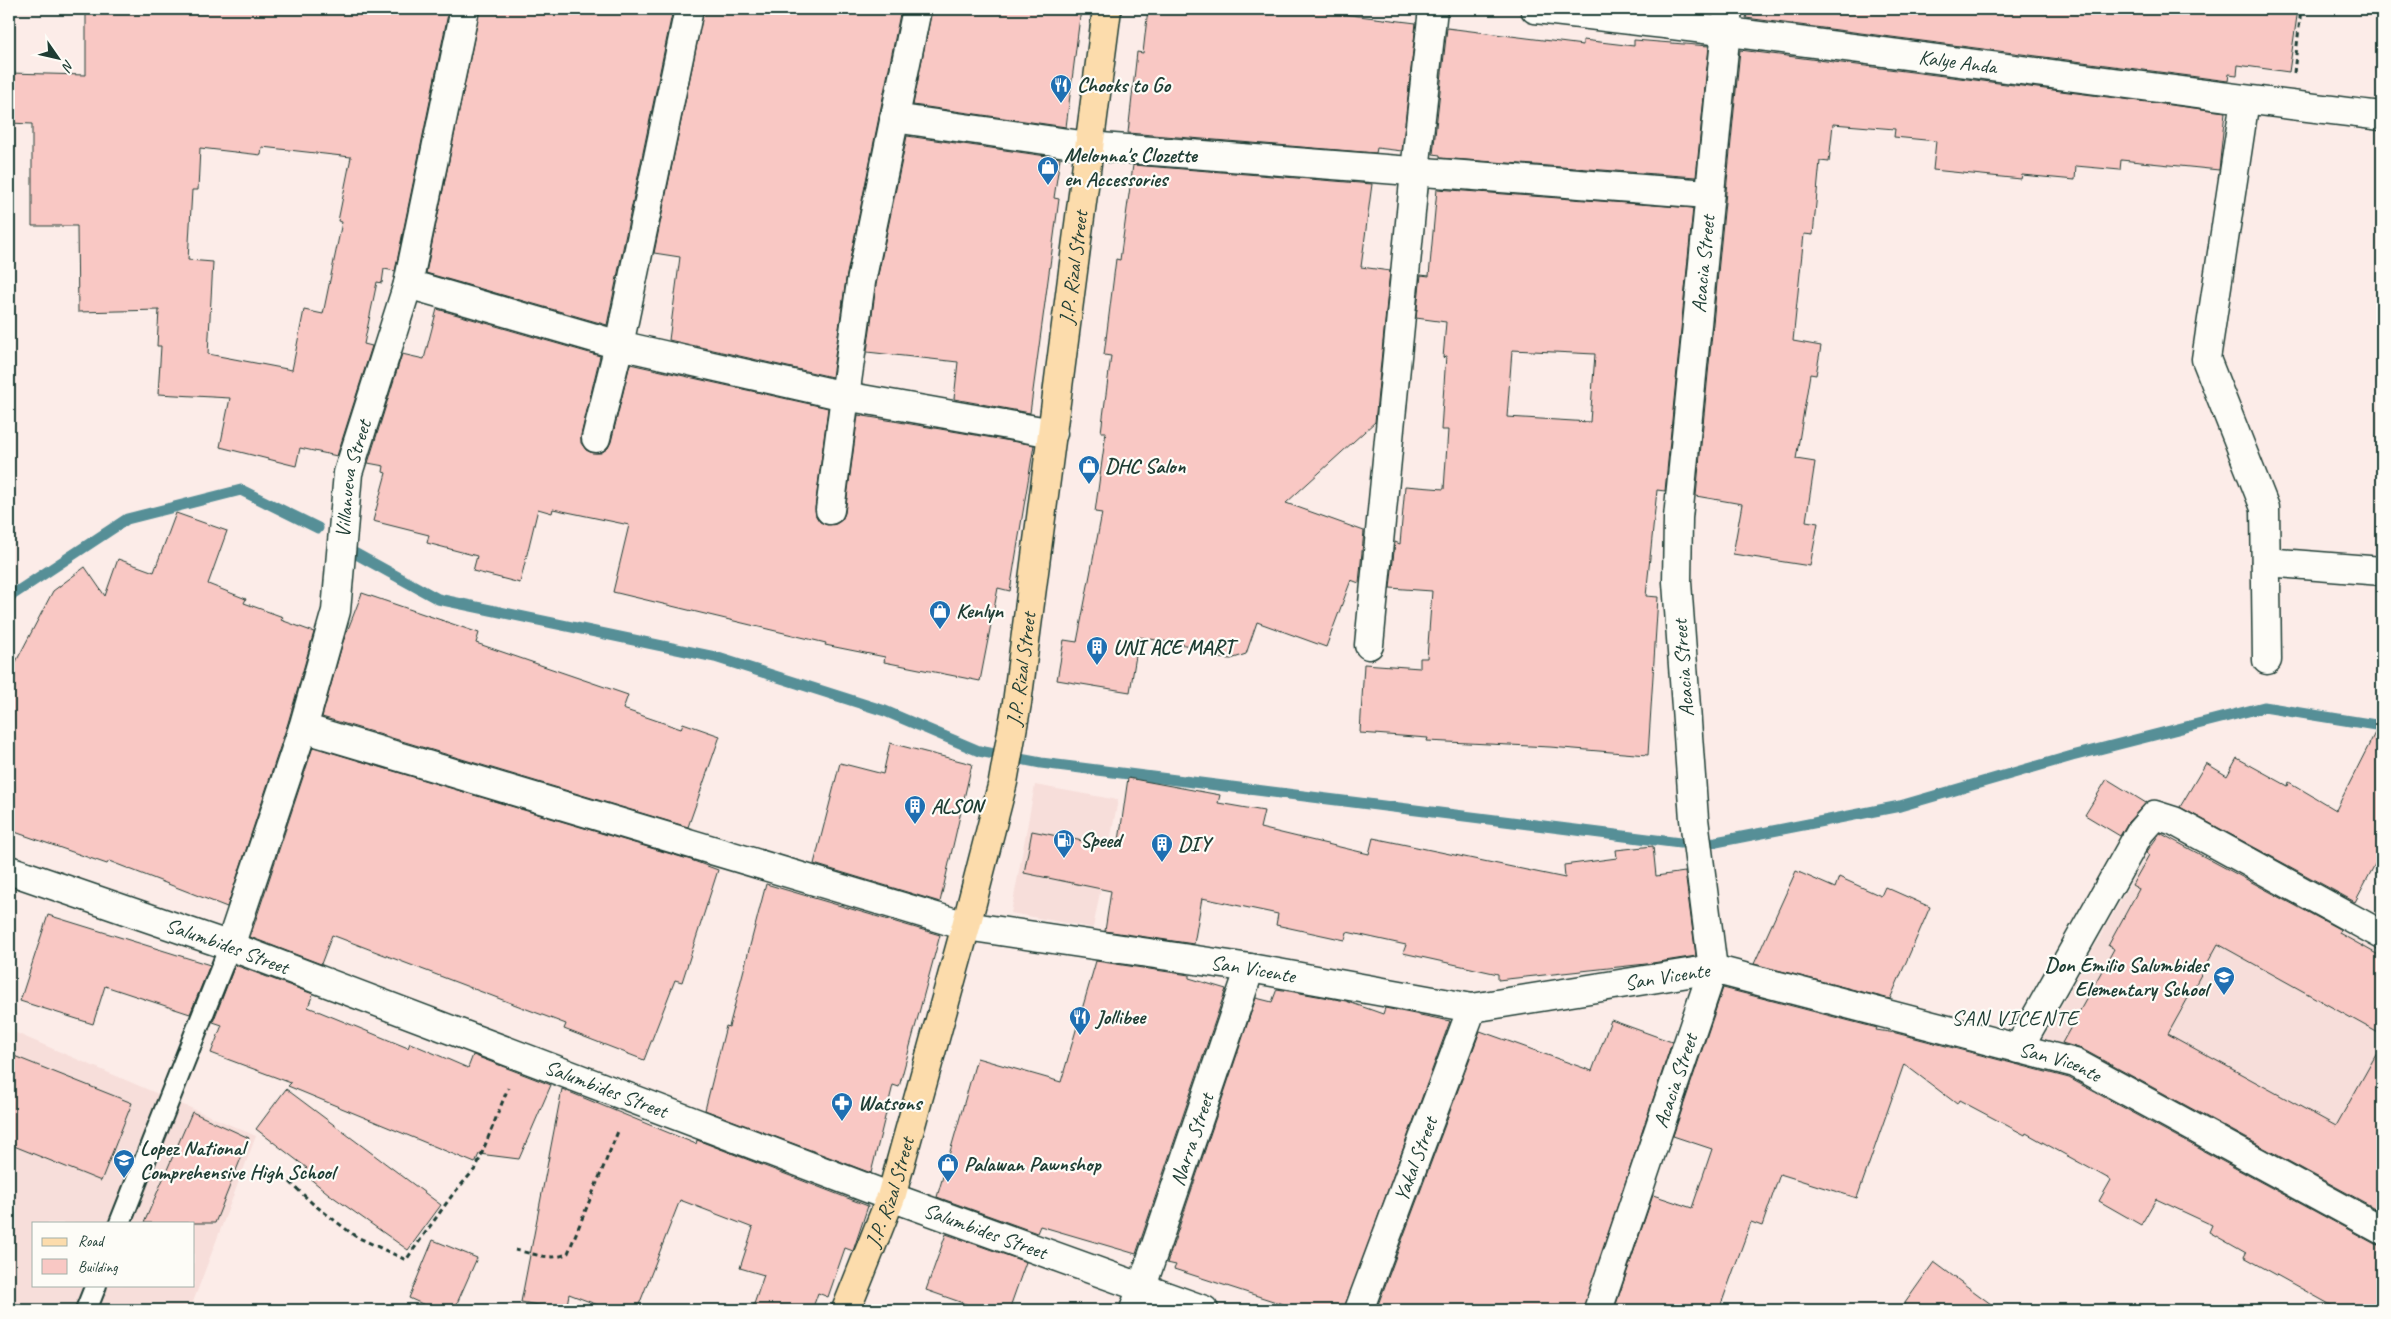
<svg xmlns="http://www.w3.org/2000/svg" width="2391" height="1319" font-family="Caveat,sans-serif">
<style>
.built{fill:#f7deda;fill-rule:evenodd}
.lines{fill:none;stroke-linecap:round;stroke-linejoin:round}
.stream{stroke:#568f97;stroke-width:11}
.building{fill:#f9c8c4;stroke:#1f3d34;fill-rule:evenodd}
.service-casing{stroke:#1f3d34;stroke-width:24}
.minor-casing{stroke:#1f3d34;stroke-width:31}
.primary-casing{stroke:#1f3d34;stroke-width:31}
.path{stroke:#1f3d34;stroke-width:3;stroke-dasharray:5 4;stroke-linecap:butt}
.service{stroke:#fdfcf7;stroke-width:20}
.minor{stroke:#fdfcf7;stroke-width:28}
.primary{stroke:#fcdcac;stroke-width:28}
.labels{text-anchor:middle;stroke-width:4.5;stroke-linejoin:round;paint-order:stroke}
.street-label{font-size:21px;fill:#1f3d34;stroke:#fdfcf7}
.poi-label{font-size:21px;font-weight:bold;fill:#1f3d34;stroke:#fdfcf7;text-anchor:start}
.neighbourhood-label{font-size:22px;letter-spacing:1px;fill:#1f3d34;stroke:#fdfcf7}
</style>
<rect width="100%" height="100%" fill="#fcece8"/>
<filter id="ink" filterUnits="userSpaceOnUse"><feTurbulence type="fractalNoise" baseFrequency=".02" numOctaves="2"/><feDisplacementMap in="SourceGraphic" scale="10" xChannelSelector="R" yChannelSelector="G"/><feConvolveMatrix kernelMatrix="1 2 1 2 8 2 1 2 1" color-interpolation-filters="sRGB"/></filter>
<g filter="url(#ink)">
<!-- built -->
<path class="built" d="M 1035,785 L 1118,800 L 1093,928 L 1011,913 Z
M 2159,833 L 2382,954 L 2382,1218 L 2043,1038 Z
M 9,1030 L 256,1136 L 190,1310 L 9,1310 ZM 34,1223 L 194,1223 L 194,1285 L 34,1285 Z"/>
<g class="lines">
<!-- stream -->
<path class="stream" d="M 349,550 L 438,599 L 715,657 L 885,711 L 979,751 L 1041,763 L 1680,843 L 1716,842 L 1900,806 L 2072,756 L 2264,707 L 2382,726
M 9,597 L 127,519 L 241,490 L 318,528"/>
</g>
<!-- building -->
<path class="building" d="M 136,9 L 449,9 L 395,271 L 384,269 L 382,283 L 377,282 L 364,344 L 372,346 L 337,456 L 300,448 L 296,466 L 220,447 L 230,398 L 158,394 L 161,346 L 157,346 L 159,310 L 78,312 L 77,226 L 32,226 L 32,124 L 9,123 L 9,73 L 86,75 L 86,13 L 135,12 ZM 262,147 L 351,157 L 338,221 L 342,222 L 323,314 L 304,310 L 292,370 L 208,354 L 213,262 L 188,260 L 192,190 L 198,190 L 200,148 L 261,155 Z
M 480,9 L 673,9 L 607,325 L 426,273 Z
M 704,9 L 901,9 L 846,279 L 832,377 L 669,340 L 680,257 L 654,253 Z
M 932,9 L 1081,9 L 1066,127 L 913,105 Z
M 1148,9 L 1302,9 L 1416,23 L 1402,151 L 1377,148 L 1376,153 L 1128,133 L 1137,52 L 1143,53 Z
M 1748,9 L 2298,9 L 2289,72 L 2238,65 L 2237,75 L 2229,74 L 2228,81 L 1746,18 Z
M 1447,28 L 1583,45 L 1583,40 L 1634,46 L 1634,40 L 1709,46 L 1696,177 L 1440,158 L 1440,155 L 1433,154 Z
M 1740,50 L 2225,112 L 2219,170 L 2121,160 L 2120,170 L 2076,166 L 2075,180 L 2022,175 L 2021,179 L 1933,170 L 1936,141 L 1894,137 L 1895,129 L 1833,124 L 1829,162 L 1820,161 L 1813,235 L 1804,234 L 1793,341 L 1821,346 L 1816,375 L 1810,374 L 1796,459 L 1815,462 L 1806,521 L 1818,523 L 1810,566 L 1733,554 L 1742,504 L 1696,496 Z
M 907,136 L 1060,158 L 1054,198 L 1059,199 L 1030,413 L 954,399 L 958,362 L 867,352 L 876,285 Z
M 1133,165 L 1372,184 L 1361,267 L 1390,271 L 1375,422 L 1286,503 L 1364,531 L 1359,583 L 1351,580 L 1326,647 L 1257,622 L 1246,654 L 1231,659 L 1217,658 L 1202,648 L 1139,637 L 1130,692 L 1057,680 L 1064,640 L 1077,642 L 1102,513 L 1095,512 L 1106,432 L 1101,432 L 1111,356 L 1104,355 L 1116,259 L 1120,260 Z
M 1437,189 L 1693,208 L 1665,491 L 1657,490 L 1646,596 L 1658,597 L 1648,755 L 1550,747 L 1427,741 L 1428,738 L 1360,733 L 1364,664 L 1420,668 L 1420,658 L 1427,658 L 1432,591 L 1390,588 L 1395,542 L 1400,544 L 1405,486 L 1444,489 L 1448,430 L 1441,430 L 1446,355 L 1443,358 L 1446,322 L 1416,318 L 1421,275 L 1429,276 ZM 1512,350 L 1595,354 L 1590,422 L 1507,417 Z
M 437,309 L 600,356 L 581,435 L 581,443 L 586,450 L 592,453 L 601,453 L 608,448 L 611,442 L 630,364 L 828,408 L 815,508 L 816,516 L 820,522 L 827,525 L 836,524 L 842,520 L 845,513 L 858,415 L 1034,445 L 1010,591 L 998,588 L 980,681 L 884,662 L 885,657 L 825,645 L 826,643 L 613,592 L 629,525 L 553,509 L 552,513 L 538,509 L 520,583 L 473,571 L 477,556 L 427,543 L 429,535 L 373,521 L 386,473 L 383,472 L 384,466 L 368,463 L 402,354 L 424,359 Z
M 176,513 L 227,531 L 208,584 L 246,599 L 244,603 L 283,617 L 281,620 L 314,632 L 288,723 L 227,907 L 109,861 L 107,864 L 9,830 L 9,675 L 53,591 L 85,567 L 105,596 L 118,559 L 154,572 Z
M 362,593 L 479,633 L 476,643 L 628,695 L 623,709 L 681,729 L 683,723 L 720,736 L 688,827 L 322,717 L 343,642 Z
M 2382,719 L 2382,851 L 2355,902 L 2180,807 L 2206,763 L 2227,776 L 2237,758 L 2288,786 L 2289,782 L 2336,810 Z
M 890,743 L 972,764 L 940,902 L 814,864 L 840,763 L 883,774 Z
M 313,747 L 691,860 L 718,870 L 682,982 L 675,980 L 644,1060 L 564,1029 L 566,1024 L 332,935 L 321,964 L 250,937 Z
M 1128,778 L 1220,795 L 1218,803 L 1264,811 L 1260,828 L 1369,854 L 1373,838 L 1565,878 L 1564,865 L 1617,858 L 1616,850 L 1653,846 L 1656,876 L 1685,872 L 1696,956 L 1646,964 L 1498,980 L 1498,974 L 1403,953 L 1406,945 L 1347,932 L 1345,940 L 1276,925 L 1278,914 L 1202,898 L 1194,944 L 1105,931 L 1111,891 L 1024,873 L 1032,831 L 1118,848 Z
M 2107,779 L 2146,803 L 2128,822 L 2120,836 L 2085,815 Z
M 2160,833 L 2341,930 L 2339,933 L 2382,957 L 2382,1035 L 2218,944 L 2168,1034 L 2336,1126 L 2382,1044 L 2382,1212 L 2082,1049 L 2062,1043 L 2114,949 L 2108,946 L 2139,889 L 2132,885 L 2149,855 L 2146,853 Z
M 1796,871 L 1835,888 L 1839,877 L 1881,896 L 1885,887 L 1930,907 L 1890,999 L 1754,964 Z
M 766,884 L 940,935 L 899,1087 L 893,1085 L 871,1173 L 705,1110 L 726,1026 L 729,1027 Z
M 48,915 L 210,965 L 190,1014 L 105,986 L 93,1024 L 20,1001 Z
M 1096,961 L 1189,975 L 1189,978 L 1226,989 L 1136,1254 L 1040,1226 L 1037,1233 L 937,1197 L 977,1058 L 1061,1082 Z
M 235,965 L 313,994 L 308,1007 L 408,1048 L 410,1043 L 468,1068 L 473,1055 L 551,1085 L 519,1159 L 479,1154 L 475,1163 L 288,1086 L 291,1083 L 211,1053 L 222,1025 L 213,1022 Z
M 1723,988 L 1877,1028 L 1876,1030 L 1896,1033 L 2069,1078 L 2375,1244 L 2382,1246 L 2382,1310 L 2340,1310 L 2244,1257 L 2246,1253 L 2209,1232 L 2212,1225 L 2156,1199 L 2141,1225 L 2099,1201 L 2111,1180 L 2026,1133 L 2025,1135 L 1959,1100 L 1957,1104 L 1904,1064 L 1857,1198 L 1780,1174 L 1762,1226 L 1751,1222 L 1719,1310 L 1614,1310 L 1653,1195 L 1692,1208 L 1712,1149 L 1673,1136 Z
M 1277,989 L 1346,1001 L 1383,1014 L 1385,1008 L 1450,1021 L 1344,1310 L 1301,1310 L 1174,1269 L 1176,1265 L 1167,1263 L 1256,998 L 1272,1002 Z
M 1611,1020 L 1672,1042 L 1583,1310 L 1376,1310 L 1480,1031 L 1592,1071 Z
M 9,1054 L 132,1103 L 101,1181 L 9,1144 Z
M 286,1089 L 441,1205 L 408,1250 L 329,1194 L 303,1173 L 307,1168 L 256,1129 Z
M 562,1089 L 696,1144 L 697,1140 L 868,1206 L 853,1251 L 845,1248 L 828,1297 L 818,1293 L 812,1310 L 752,1310 L 764,1275 L 740,1268 L 753,1228 L 680,1200 L 637,1310 L 611,1310 L 569,1294 L 566,1310 L 521,1302 Z
M 192,1112 L 249,1138 L 215,1223 L 144,1223 Z
M 946,1234 L 1026,1262 L 1009,1310 L 983,1310 L 926,1290 Z
M 433,1240 L 477,1258 L 454,1310 L 436,1310 L 409,1298 Z
M 1934,1262 L 1999,1310 L 1900,1310 Z"/>
<g class="lines">
<!-- service casing -->
<g class="service-casing">
<path id="service" d="M 120,1223 L 230,946
M 86,1310 L 96,1285"/>
</g>
<!-- minor casing -->
<g class="minor-casing">
<g id="minor">
<path id="s1" d="M 1535,9 C 1818,40 2099,83 2382,116"/>
<path d="M 2245,100 L 2206,359 L 2265,508 L 2267,660"/>
<path d="M 894,118 L 1088,146 L 1708,194"/>
<path d="M 408,284 L 619,345 L 845,396 L 861,282 L 917,9"/>
<path d="M 596,438 L 619,345 L 689,9"/>
<path d="M 830,510 L 845,396 L 1053,433"/>
<path d="M 2266,562 L 2382,571"/>
<path d="M 1369,645 L 1415,171 L 1433,9"/>
<path id="s2" d="M 303,728 L 966,926 L 1250,968 L 1472,1008 L 1713,969 L 2075,1063 L 2382,1230"/>
<path id="s3" d="M 9,870 L 230,946 L 891,1197 L 1204,1310"/>
<path id="s4" d="M 230,946 L 303,728 L 336,611 L 348,473 L 408,284 L 465,9"/>
<path d="M 2018,1049 L 2140,832 L 2155,815 L 2174,821 L 2382,935"/>
<path id="s5" d="M 1134,1310 L 1250,968"/>
<path id="s6" d="M 1359,1310 L 1472,1008"/>
<path id="s7" d="M 1598,1310 L 1713,969 L 1694,819 L 1677,582 L 1678,518 L 1728,9"/>
</g>
</g>
<!-- primary casing -->
<g class="primary-casing">
<g id="primary">
<path id="s8" d="M 846,1310 L 891,1197 L 966,926 L 1003,782 L 1017,703 L 1107,9"/>
</g>
</g>
<!-- path -->
<path class="path" d="M 2294,73 L 2301,9
M 290,1182 L 312,1203 L 355,1236 L 406,1260 L 453,1194 L 476,1168 L 508,1088
M 515,1250 C 531,1253 554,1262 568,1253 L 619,1129"/>
<!-- service -->
<use href="#service" class="service"/>
<!-- minor -->
<use href="#minor" class="minor"/>
<!-- primary -->
<use href="#primary" class="primary"/>
</g>
</g>
<!-- icons -->
<defs>
<g id="restaurant-pin" transform="scale(1.125)"><path d="M0 17L-7.5 6A9.5 9.5 0 1 1 7.5 6Z" fill="#1f6fb2" stroke="#fdfcf7"/><path d="M-5-6h1v4h1v-4h1v4h1v-4h1v5L-1.5 .5V6h-2V.5L-5-1ZM5-6V6H3V1.5H1.5Q1.5-4 5-6Z" fill="#fff"/></g>
<g id="shop-pin" transform="scale(1.125)"><path d="M0 17L-7.5 6A9.5 9.5 0 1 1 7.5 6Z" fill="#1f6fb2" stroke="#fdfcf7"/><path d="M-5-2.5h2.3a2.7 3.5 0 0 1 5.4 0H5L5.5 6h-11ZM-1.5-2.5h3a1.5 2.3 0 0 0-3 0Z" fill="#fff"/></g>
<g id="building-pin" transform="scale(1.125)"><path d="M0 17L-7.5 6A9.5 9.5 0 1 1 7.5 6Z" fill="#1f6fb2" stroke="#fdfcf7"/><path d="M-4-6H4V6H1V3H-1V6H-4ZM-2.5-4.3h1.7v1.8h-1.7ZM.8-4.3h1.7v1.8H.8ZM-2.5-1h1.7V.8h-1.7ZM.8-1h1.7V.8H.8Z" fill="#fff"/></g>
<g id="fuel-pin" transform="scale(1.125)"><path d="M0 17L-7.5 6A9.5 9.5 0 1 1 7.5 6Z" fill="#1f6fb2" stroke="#fdfcf7"/><path d="M-5.5-6h7V0h2V4h1.3V-2.5L3-4.5l.8-.8L6-3V5H2.5V1h-1V6h-7ZM-4.2-4.7v3.2H.2V-4.7Z" fill="#fff"/></g>
<g id="school-pin" transform="scale(1.125)"><path d="M0 17L-7.5 6A9.5 9.5 0 1 1 7.5 6Z" fill="#1f6fb2" stroke="#fdfcf7"/><path d="M0-5L7-2L0 1L-7-2ZM-4 1L0 2.5L4 1V4Q0 6-4 4Z" fill="#fff"/></g>
<g id="pharmacy-pin" transform="scale(1.125)"><path d="M0 17L-7.5 6A9.5 9.5 0 1 1 7.5 6Z" fill="#1f6fb2" stroke="#fdfcf7"/><path d="M-2-6h4v4h4v4h-4v4h-4v-4h-4v-4h4Z" fill="#fff"/></g>
</defs>
<g fill-rule="evenodd">
<use href="#restaurant-pin" x="1061" y="85"/>
<use href="#shop-pin" x="1048" y="167"/>
<use href="#shop-pin" x="1089" y="466"/>
<use href="#shop-pin" x="940" y="611"/>
<use href="#building-pin" x="1097" y="647"/>
<use href="#building-pin" x="915" y="806"/>
<use href="#fuel-pin" x="1064" y="840"/>
<use href="#building-pin" x="1162" y="844"/>
<use href="#school-pin" x="2224" y="977"/>
<use href="#restaurant-pin" x="1080" y="1017"/>
<use href="#pharmacy-pin" x="842" y="1103"/>
<use href="#school-pin" x="124" y="1160"/>
<use href="#shop-pin" x="948" y="1164"/>
</g>
<g class="labels">
<!-- street labels -->
<g class="street-label">
<text dy="7" stroke="none"><textPath href="#s1" startOffset="426">Kalye Anda</textPath></text>
<text dy="7" stroke="none"><textPath href="#s7" startOffset="1068">Acacia Street</textPath></text>
<text dy="7" stroke="none"><textPath href="#s8" startOffset="1071">J.P. Rizal Street</textPath></text>
<text dy="7" stroke="none"><textPath href="#s4" startOffset="485">Villanueva Street</textPath></text>
<text transform="translate(1683 668) rotate(-94)" y="7">Acacia Street</text>
<text dy="7" stroke="none"><textPath href="#s8" startOffset="666">J.P. Rizal Street</textPath></text>
<text dy="7" stroke="none"><textPath href="#s3" startOffset="231">Salumbides Street</textPath></text>
<text dy="7" stroke="none"><textPath href="#s2" startOffset="982">San Vicente</textPath></text>
<text dy="7" stroke="none"><textPath href="#s2" startOffset="1402">San Vicente</textPath></text>
<text dy="7" stroke="none"><textPath href="#s2" startOffset="1808">San Vicente</textPath></text>
<text dy="7" stroke="none"><textPath href="#s7" startOffset="242">Acacia Street</textPath></text>
<text dy="7" stroke="none"><textPath href="#s3" startOffset="636">Salumbides Street</textPath></text>
<text dy="7" stroke="none"><textPath href="#s5" startOffset="180">Narra Street</textPath></text>
<text dy="7" stroke="none"><textPath href="#s6" startOffset="161">Yakal Street</textPath></text>
<text dy="7" stroke="none"><textPath href="#s8" startOffset="126">J.P. Rizal Street</textPath></text>
<text dy="7" stroke="none"><textPath href="#s3" startOffset="1041">Salumbides Street</textPath></text>
</g>
<!-- poi labels -->
<g class="poi-label">
<text x="1077" y="92">Chooks to Go</text>
<text x="1064" y="162">Melonna's Clozette<tspan x="1064" dy="24">en Accessories</tspan></text>
<text x="1105" y="473">DHC Salon</text>
<text x="956" y="618">Kenlyn</text>
<text x="1113" y="654">UNI ACE MART</text>
<text x="931" y="813">ALSON</text>
<text x="1080" y="847">Speed</text>
<text x="1178" y="851">DIY</text>
<text x="2208" y="972" text-anchor="end">Don Emilio Salumbides<tspan x="2208" dy="24">Elementary School</tspan></text>
<text x="1096" y="1024">Jollibee</text>
<text x="858" y="1110">Watsons</text>
<text x="140" y="1155">Lopez National<tspan x="140" dy="24">Comprehensive High School</tspan></text>
<text x="964" y="1171">Palawan Pawnshop</text>
</g>
<!-- neighbourhood labels -->
<g class="neighbourhood-label">
<text x="2015" y="1025">SAN VICENTE</text>
</g>
</g>
<!-- margin -->
<rect width="2391" height="1319" fill="none" stroke="#fdfcf7" stroke-width="30"/>
<rect x="15" y="15" width="2361" height="1289" fill="none" stroke="#1f3d34" stroke-width="2" filter="url(#ink)"/>
<!-- legend -->
<rect x="32" y="1222" width="162" height="65" fill="#fdfcf7" stroke="#a4b0a9"/>
<rect x="42" y="1238" width="25" height="8" fill="#fcdcac" stroke="#a4b0a9"/>
<text x="78" y="1246" font-size="15" fill="#1f3d34">Road</text>
<rect x="42" y="1259" width="25" height="15" fill="#f9c8c4" stroke="#a4b0a9"/>
<text x="78" y="1272" font-size="15" fill="#1f3d34">Building</text>
<!-- north arrow -->
<g transform="translate(58 58) rotate(124)" stroke="#fdfcf7" stroke-width="4" paint-order="stroke">
<path d="M0-4L9 19L0 12L-9 19Z" fill="#1f3d34"/>
<text y="-8" font-size="14" font-weight="bold" text-anchor="middle" fill="#1f3d34">N</text>
</g>
</svg>
